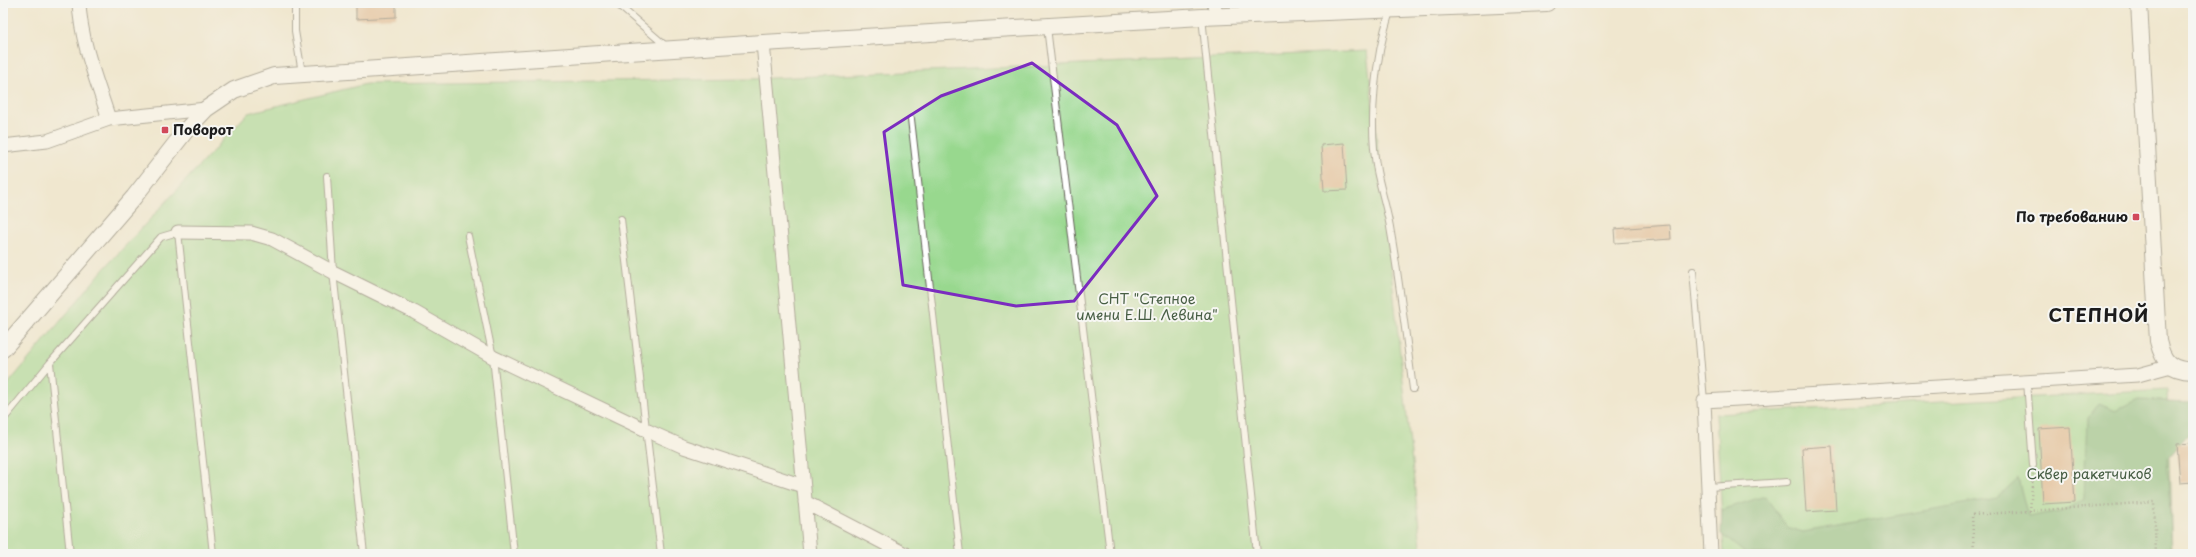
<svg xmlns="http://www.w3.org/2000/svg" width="2196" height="557" font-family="'Playpen Sans',sans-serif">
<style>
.green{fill:#98d88e;stroke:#5a7a55}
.forest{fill:#7ab879;stroke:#4b6a4a}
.building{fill:#dba97f}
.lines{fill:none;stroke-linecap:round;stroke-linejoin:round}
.service-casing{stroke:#66635b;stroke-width:8}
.minor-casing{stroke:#66635b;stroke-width:15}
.tertiary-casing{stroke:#66635b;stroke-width:18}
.path{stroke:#66635b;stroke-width:2.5;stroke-dasharray:1 3;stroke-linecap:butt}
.service{stroke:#fff;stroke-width:6}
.minor{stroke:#fff;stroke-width:13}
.tertiary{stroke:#fff;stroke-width:16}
.marked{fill:none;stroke:#7b2cbf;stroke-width:3;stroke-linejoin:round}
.poi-dot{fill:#d1495b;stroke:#f6f6f2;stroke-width:1.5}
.labels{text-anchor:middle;stroke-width:4;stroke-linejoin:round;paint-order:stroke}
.poi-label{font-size:14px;font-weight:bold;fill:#1c1c1c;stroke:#f6f6f2;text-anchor:start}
.park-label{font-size:14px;fill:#475e44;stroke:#f6f6f2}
.district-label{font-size:18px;font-weight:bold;letter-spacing:1px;fill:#1c1c1c;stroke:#f6f6f2}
</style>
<rect width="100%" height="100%" fill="#f6f6f2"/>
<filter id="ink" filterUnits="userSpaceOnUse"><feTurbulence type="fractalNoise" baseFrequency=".025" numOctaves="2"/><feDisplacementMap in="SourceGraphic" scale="8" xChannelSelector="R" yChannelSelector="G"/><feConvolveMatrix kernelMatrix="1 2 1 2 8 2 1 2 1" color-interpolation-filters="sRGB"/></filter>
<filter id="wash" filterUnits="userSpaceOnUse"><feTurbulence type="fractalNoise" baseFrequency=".012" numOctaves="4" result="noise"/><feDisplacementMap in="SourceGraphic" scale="16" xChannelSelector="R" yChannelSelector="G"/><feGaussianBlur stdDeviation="0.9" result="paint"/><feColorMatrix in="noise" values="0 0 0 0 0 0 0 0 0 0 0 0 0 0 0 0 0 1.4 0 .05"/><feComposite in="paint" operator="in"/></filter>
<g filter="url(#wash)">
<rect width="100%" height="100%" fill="#f0e7cf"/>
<!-- green -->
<path class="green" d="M 1367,51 L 1422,554 L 3,554 L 3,390 L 103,270 L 248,113 L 366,84 L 751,79 Z
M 2167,390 L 2172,554 L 1724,554 L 1716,414 Z"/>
<!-- forest -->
<path class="forest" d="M 2138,400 L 2193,402 L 2193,429 L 2167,458 L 2172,554 L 1746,554 L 1721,534 L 1722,510 L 1765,496 L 1787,527 L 1803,532 L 1997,498 L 2018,478 L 2028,517 L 2070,509 L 2084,499 L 2087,418 L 2099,404 L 2116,411 Z"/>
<g id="blocks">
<!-- building -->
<path class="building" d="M 356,3 L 396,3 L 396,17 L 356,19 Z
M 1344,143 L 1347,190 L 1324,191 L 1321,145 Z
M 1670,225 L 1671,239 L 1615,243 L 1614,229 Z
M 2070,427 L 2075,502 L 2043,504 L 2039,429 Z
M 2193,443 L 2193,482 L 2180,483 L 2177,444 Z
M 1832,446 L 1836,510 L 1806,512 L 1802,448 Z"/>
</g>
</g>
<g filter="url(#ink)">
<use href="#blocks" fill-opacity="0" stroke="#66635b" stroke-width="1"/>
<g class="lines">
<!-- service casing -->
<g class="service-casing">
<path id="service" d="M 295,3 L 295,31 L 302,73
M 616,3 L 667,47
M 1390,11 C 1375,58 1368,122 1377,171 C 1381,191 1388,212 1391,233 C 1400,285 1406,337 1413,389
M 1202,17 L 1257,554
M 1047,27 L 1110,554
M 911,119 L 960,554
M 327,176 L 333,272 L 364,554
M 621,219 L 661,554
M 468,236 L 493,357 L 514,554
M 1693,271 L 1704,401
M 2027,381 L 2033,465
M 3,420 L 50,363
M 1708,487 L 1787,482
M 70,554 L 50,363 L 161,237 L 178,232 L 213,554"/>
</g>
<!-- minor casing -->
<g class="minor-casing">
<path id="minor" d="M 79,3 C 81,43 97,81 109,119
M 1214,3 L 1216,17
M 763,43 L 810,554
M 3,146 L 47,141 L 109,119 L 206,109
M 178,232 L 251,233 L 272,239 L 333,272 L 414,312 L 493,357 L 648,431 L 684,447 L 803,486
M 805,502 L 905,554
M 1711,554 L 1704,401 L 2138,375 L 2171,366"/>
</g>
<!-- tertiary casing -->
<g class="tertiary-casing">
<path id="tertiary" d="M 2139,3 L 2158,341 C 2163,362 2170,370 2193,371
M 3,349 L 134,197 L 187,129 L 206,109 L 234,90 L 274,76 L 763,43 L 1202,17 L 1547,3"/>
</g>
<!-- path -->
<path class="path" d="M 2030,511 L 2033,474
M 1974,554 L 1972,515 L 2154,502 L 2156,554"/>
<!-- service -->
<use href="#service" class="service"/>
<!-- minor -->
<use href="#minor" class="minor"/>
<!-- tertiary -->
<use href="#tertiary" class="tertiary"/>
</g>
</g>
<!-- marked area -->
<path d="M0 0H2196V557H0ZM 1032,63 L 1117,125 L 1157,196 L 1074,301 L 1016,306 L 903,285 L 884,132 L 941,96 Z" fill="#f0e7cf" fill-opacity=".55" fill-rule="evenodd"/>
<path class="marked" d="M 1032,63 L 1117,125 L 1157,196 L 1074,301 L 1016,306 L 903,285 L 884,132 L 941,96 Z"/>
<!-- markers -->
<g class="poi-dot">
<rect x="161" y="126" width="8" height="8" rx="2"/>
<rect x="2132" y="213" width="8" height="8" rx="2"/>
</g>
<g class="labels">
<!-- poi labels -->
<g class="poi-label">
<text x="173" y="135">Поворот</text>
<text x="2128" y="222" text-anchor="end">По требованию</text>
</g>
<!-- park labels -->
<g class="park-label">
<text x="1147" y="304">СНТ "Степное<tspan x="1147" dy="16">имени Е.Ш. Левина"</tspan></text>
<text x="2089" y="479">Сквер ракетчиков</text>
</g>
<!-- district labels -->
<g class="district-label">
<text x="2099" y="322">СТЕПНОЙ</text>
</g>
</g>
<!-- margin -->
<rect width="2196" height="557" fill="none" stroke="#f6f6f2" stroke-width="16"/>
</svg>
